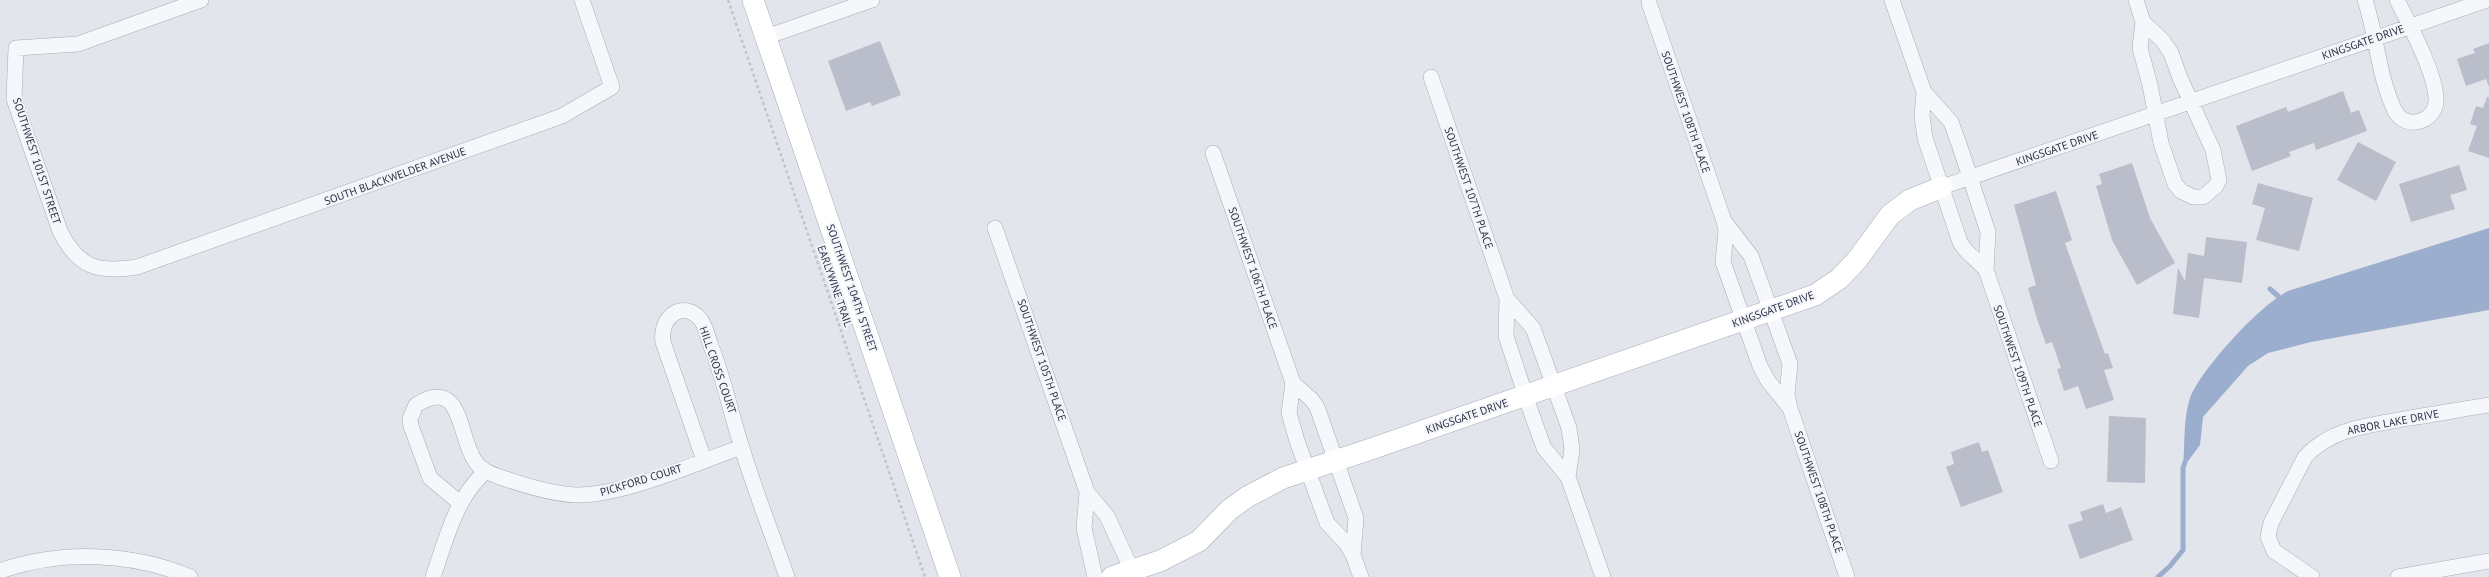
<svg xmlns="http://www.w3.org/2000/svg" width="2489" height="577" font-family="'PT Sans',sans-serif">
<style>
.water{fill:#9caece}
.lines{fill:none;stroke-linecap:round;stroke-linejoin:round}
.stream{stroke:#9caece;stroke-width:5}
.building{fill:#babeca}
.street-casing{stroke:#a7abb7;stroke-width:16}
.secondary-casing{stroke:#a7abb7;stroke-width:22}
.path{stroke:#c1c3cb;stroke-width:2.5;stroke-dasharray:3 3;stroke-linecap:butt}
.street{stroke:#f6f7fa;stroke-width:15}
.secondary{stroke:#fff;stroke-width:21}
.labels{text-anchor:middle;stroke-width:4;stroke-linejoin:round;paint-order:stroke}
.street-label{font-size:11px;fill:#293046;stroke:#f3f5f9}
</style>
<rect width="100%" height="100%" fill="#e3e5ec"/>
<!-- water -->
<path class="water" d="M 2489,228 L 2489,310 L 2311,342 L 2268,353 L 2248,366 L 2203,417 L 2200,445 L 2183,468 C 2185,446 2183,419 2190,398 C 2201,369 2260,305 2288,291 Z"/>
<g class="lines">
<!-- stream -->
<path class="stream" d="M 2270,289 L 2278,296
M 2158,577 L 2170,566 L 2183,550 L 2183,468 L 2185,462"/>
</g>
<!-- building -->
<path class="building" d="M 880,41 L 901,95 L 872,106 L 870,102 L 846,111 L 828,61 Z
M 2489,43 L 2489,87 L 2486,79 L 2466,86 L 2457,59 L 2475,53 L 2473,49 Z
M 2343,91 L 2351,113 L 2359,110 L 2367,131 L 2316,150 L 2314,143 L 2289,152 L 2291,156 L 2252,171 L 2236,126 L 2286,107 L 2288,112 Z
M 2487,97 L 2489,97 L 2489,158 L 2468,151 L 2477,126 L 2470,124 L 2476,106 L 2483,108 Z
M 2358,142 L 2396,162 L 2376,201 L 2337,180 Z
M 2132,163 L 2150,218 L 2175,263 L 2137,285 L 2112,240 L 2096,186 L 2102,184 L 2099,174 Z
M 2459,165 L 2467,190 L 2450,195 L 2455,209 L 2411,222 L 2399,184 Z
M 2258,183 L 2313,198 L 2299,251 L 2256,240 L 2265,208 L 2252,204 Z
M 2056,191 L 2072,240 L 2065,243 L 2105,354 L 2108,353 L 2113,368 L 2104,370 L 2114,400 L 2086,409 L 2078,386 L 2064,391 L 2057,369 L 2061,368 L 2052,342 L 2046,344 L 2038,322 L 2028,288 L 2036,285 L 2014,205 Z
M 2206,237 L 2247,242 L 2242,283 L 2204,278 L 2199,318 L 2173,314 L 2178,268 L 2185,281 L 2188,253 L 2204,256 Z
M 2109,416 L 2146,418 L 2145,483 L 2107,482 Z
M 1979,442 L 1982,452 L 1988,450 L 2003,492 L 1961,507 L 1946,467 L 1954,464 L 1951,452 Z
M 2103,504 L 2106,513 L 2121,507 L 2133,540 L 2080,559 L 2068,525 L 2083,520 L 2080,512 Z"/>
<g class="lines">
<!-- street casing -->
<g class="street-casing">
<path id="street" d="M 201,0 L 78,44 L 16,48 L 14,99 L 60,231 C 78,268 98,273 137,267 L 562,116 L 612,87 L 582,0
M 1892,0 L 1924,92 L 1922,116 L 1925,138 L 1960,242 C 1965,253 1978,260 1986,270
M 2136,0 L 2143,22 L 2163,41 L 2171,53 L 2180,78 L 2213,150 L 2219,180 L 2216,186 L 2203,197 L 2193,197 L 2181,191 L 2175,184 L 2161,143 L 2150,85 L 2140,48 L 2143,22
M 2365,0 C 2377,36 2378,76 2395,111 C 2406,132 2438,121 2436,98 C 2435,72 2409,24 2397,0
M 1649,3 L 1724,221 L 1726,231 L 1723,262 L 1760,366 L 1768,381 L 1790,408
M 766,37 L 872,0
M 1431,77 L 1507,299 L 1506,336 L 1532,415 L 1544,448 L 1568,477 L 1603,577
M 1924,92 L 1951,122 L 1959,144 L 1988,232 L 1986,270 L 2051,461
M 1213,153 L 1293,383 L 1289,413 L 1297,441 L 1327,523 L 1346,543 L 1353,555 L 1361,577
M 1942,187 L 2487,0
M 1724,221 L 1751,256 L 1771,311 L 1790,364 L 1787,394 L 1790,408 L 1847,577
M 995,228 L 1087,492 L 1107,516 L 1135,577
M 1507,299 L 1533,328 L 1569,428 L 1572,449 L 1568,477
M 1293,383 L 1312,400 L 1317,407 L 1356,518 L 1353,555
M 704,460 L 663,342 C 659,316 684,299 701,320 C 706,327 708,338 711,346 C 724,379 731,414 742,448 C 755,491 772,534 787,577
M 1087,492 L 1084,528 L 1095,577
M 460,503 L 430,478 L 411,426 L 410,419 L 416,405 C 463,375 458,437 475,461 C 482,472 492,474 503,478 C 526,486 552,494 576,495 C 622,496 697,463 741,447
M 0,571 C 60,550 132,552 190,577
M 433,577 C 446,540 455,499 485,472
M 2312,577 L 2274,551 L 2268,537 L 2271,523 L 2305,457 C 2332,427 2373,425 2410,418 C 2436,414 2463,409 2489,405
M 2398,577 L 2489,561"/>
</g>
<!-- secondary casing -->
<g class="secondary-casing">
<path id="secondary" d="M 753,0 L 950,577
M 1112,577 L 1160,561 L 1199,541 L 1229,510 L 1247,497 L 1283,478 L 1368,450 L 1815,295 L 1839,279 L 1857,260 L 1890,215 L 1910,200 L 1942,187"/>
</g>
<!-- path -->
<path class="path" d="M 728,0 L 925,577"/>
<!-- street -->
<use href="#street" class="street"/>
<!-- secondary -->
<use href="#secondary" class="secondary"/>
</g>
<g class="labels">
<!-- street labels -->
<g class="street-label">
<text transform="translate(2363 42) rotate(-19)" y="4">KINGSGATE DRIVE</text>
<text transform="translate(1686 112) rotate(71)" y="4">SOUTHWEST 108TH PLACE</text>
<text transform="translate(2057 148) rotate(-19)" y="4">KINGSGATE DRIVE</text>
<text transform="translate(37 161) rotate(72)" y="4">SOUTHWEST 101ST STREET</text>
<text transform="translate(395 176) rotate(-20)" y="4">SOUTH BLACKWELDER AVENUE</text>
<text transform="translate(1469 188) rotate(71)" y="4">SOUTHWEST 107TH PLACE</text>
<text transform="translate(1253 268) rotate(71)" y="4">SOUTHWEST 106TH PLACE</text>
<text transform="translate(835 286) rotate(71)" y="4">EARLYWINE TRAIL</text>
<text transform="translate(852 288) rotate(71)" y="4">SOUTHWEST 104TH STREET</text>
<text transform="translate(1773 309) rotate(-20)" y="4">KINGSGATE DRIVE</text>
<text transform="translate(1042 360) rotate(71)" y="4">SOUTHWEST 105TH PLACE</text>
<text transform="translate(2018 366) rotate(71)" y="4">SOUTHWEST 109TH PLACE</text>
<text transform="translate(718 370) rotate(71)" y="4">HILL CROSS COURT</text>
<text transform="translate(1467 416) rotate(-19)" y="4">KINGSGATE DRIVE</text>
<text transform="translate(2393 422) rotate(-11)" y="4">ARBOR LAKE DRIVE</text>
<text transform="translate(641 480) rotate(-17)" y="4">PICKFORD COURT</text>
<text transform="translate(1819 492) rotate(71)" y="4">SOUTHWEST 108TH PLACE</text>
</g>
</g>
</svg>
